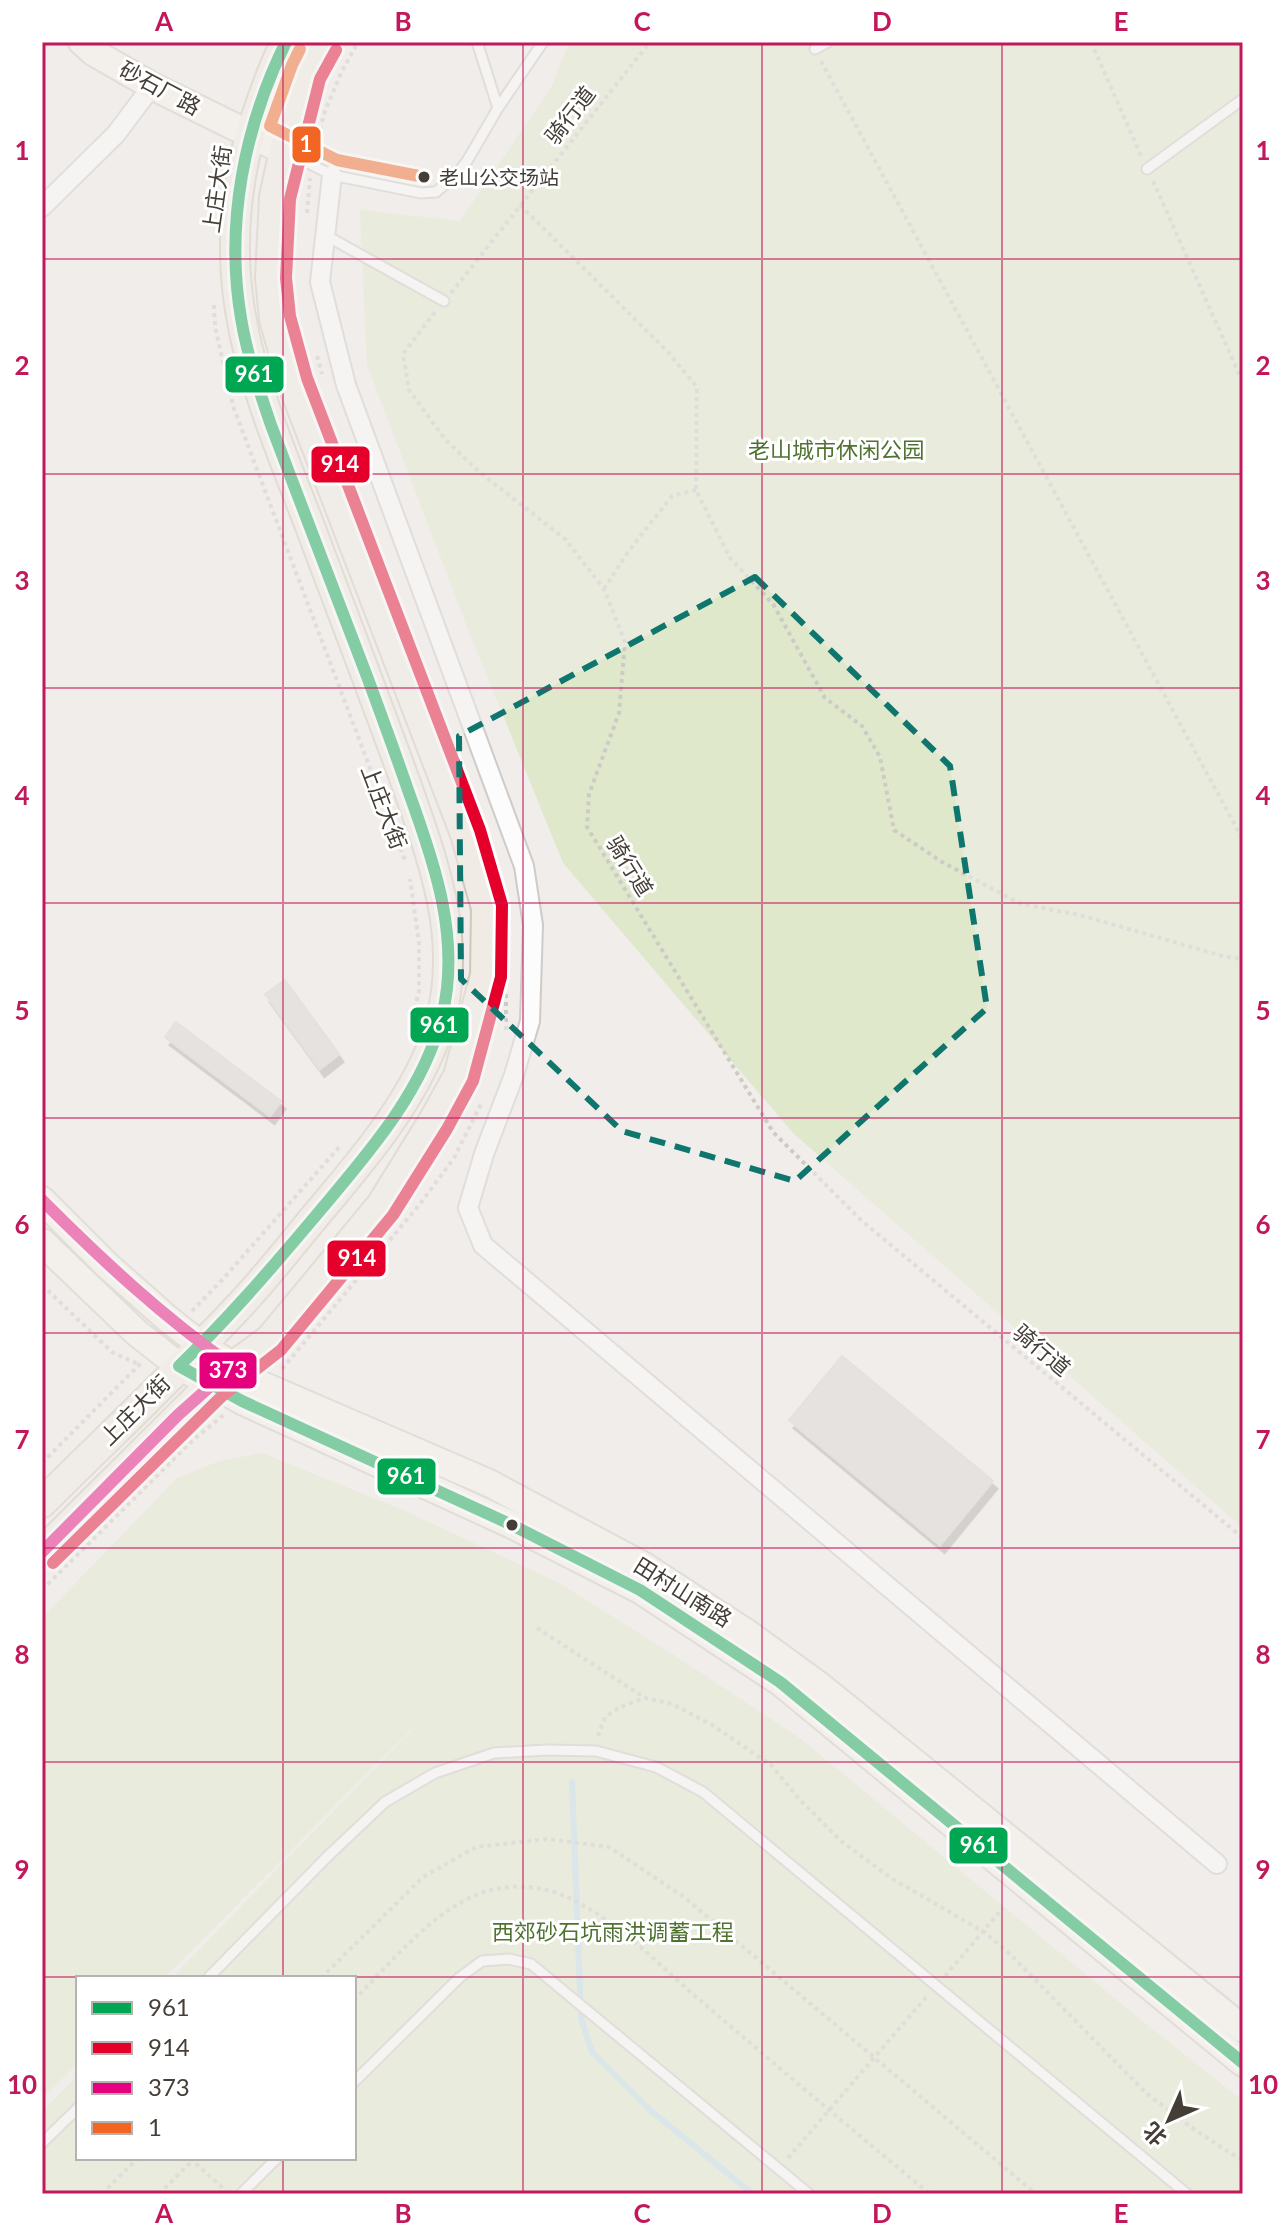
<svg xmlns="http://www.w3.org/2000/svg" width="1285" height="2236" font-family="Lato,'Noto Sans SC',sans-serif">
<style>
.green{fill:#e0e8cc}
.lines{fill:none;stroke-linecap:round;stroke-linejoin:round}
.stream{stroke:#bfddea;stroke-width:6}
.building{fill:#d9d6d3;stroke:#d8d4d0;stroke-width:2;filter:url(#shadow)}
.lane-casing{stroke:#cecbc8;stroke-width:13}
.street-casing{stroke:#cecbc8;stroke-width:22}
.secondary-casing{stroke:#cec9c2;stroke-width:30}
.primary-casing{stroke:#d1c7ba;stroke-width:32}
.path{stroke:#cecbc7;stroke-width:4;stroke-dasharray:4 4;stroke-linecap:butt}
.lane{stroke:#fdfcfc;stroke-width:9}
.street{stroke:#fdfcfc;stroke-width:18}
.secondary{stroke:#f6f3ef;stroke-width:26}
.primary{stroke:#f0ebe4;stroke-width:28}
.bus-1-casing{stroke:#fff;stroke-width:18}
.bus-2-casing{stroke:#fff;stroke-width:18}
.bus-3-casing{stroke:#fff;stroke-width:18}
.bus-4-casing{stroke:#fff;stroke-width:18}
.bus-1{stroke:#00a651;stroke-width:12}
.bus-2{stroke:#e4002b;stroke-width:12}
.bus-3{stroke:#e5007d;stroke-width:12}
.bus-4{stroke:#f26522;stroke-width:12}
.marked{fill:none;stroke:#0f766e;stroke-width:6;stroke-dasharray:16 10;stroke-linejoin:round}
.grid{fill:none;stroke:#c2185b;stroke-width:2;stroke-opacity:0.55}
.bus-dot{fill:#453e37;stroke:#fff;stroke-width:3}
.labels{text-anchor:middle;stroke-width:6;stroke-linejoin:round;paint-order:stroke}
.bus-label{font-size:20px;fill:#453e37;stroke:#fff;text-anchor:start}
.street-label{font-size:22px;fill:#453e37;stroke:#fff}
.park-label{font-size:22px;fill:#4f7230;stroke:#fff}
.line-badge{stroke:#fff;stroke-width:3}
.badge-label{font-size:22px;text-anchor:middle;font-weight:bold;fill:#fff}
.neatline{fill:none;stroke:#c2185b;stroke-width:3}
.grid-label{font-size:26px;text-anchor:middle;font-weight:bold;fill:#c2185b}
</style>
<defs>
<filter id="shadow"><feDropShadow dx="4.5" dy="8" stdDeviation="0" flood-color="#0004"/></filter>
</defs>
<rect width="100%" height="100%" fill="#f0edea"/>
<!-- green -->
<path class="green" d="M 573,42 L 1243,42 L 1243,1528 L 793,1133 L 563,863 L 468,629 L 367,365 L 360,210 L 460,221 L 552,86 L 566,50 Z
M 262,1453 L 405,1511 L 557,1582 L 680,1659 L 801,1739 L 1131,2012 L 1243,2101 L 1243,2194 L 42,2194 L 42,2112 L 78,2075 L 78,2158 L 354,2158 L 354,1978 L 172,1978 L 472,1668 L 164,1978 L 78,1978 L 78,2063 L 42,2099 L 42,1618 L 177,1478 L 220,1461 Z"/>
<g class="lines">
<!-- stream -->
<path class="stream" d="M 572,1782 L 581,2018 L 592,2052 L 650,2110 L 753,2194"/>
</g>
<!-- building -->
<path class="building" d="M 285,980 L 339,1054 L 320,1069 L 265,994 Z
M 176,1022 L 281,1101 L 270,1116 L 165,1037 Z
M 842,1356 L 993,1481 L 940,1545 L 789,1420 Z"/>
<g class="lines">
<!-- lane casing -->
<g class="lane-casing">
<path id="lane" d="M 477,42 L 498,108
M 815,49 L 828,42
M 288,153 L 332,175 L 421,193 L 436,192 L 457,174 L 467,161 L 498,108 L 543,42
M 1147,169 L 1243,99
M 325,235 L 444,301
M 208,1978 L 327,1857 L 385,1802 L 435,1773 L 494,1753 L 547,1750 L 596,1751 L 656,1767 L 703,1792 L 1187,2194
M 354,2082 L 459,1978 L 482,1961 L 509,1959 L 531,1964 L 809,2194
M 42,2143 L 78,2108
M 241,2194 L 277,2158"/>
</g>
<!-- street casing -->
<g class="street-casing">
<path id="street" d="M 332,175 L 320,282 L 346,385 L 524,866 L 533,925 L 530,1021 L 514,1075 L 484,1154 L 468,1208 L 483,1245 L 1217,1864
M 42,207 L 116,134 L 152,86"/>
</g>
<!-- secondary casing -->
<g class="secondary-casing">
<path id="secondary" d="M 82,42 L 93,52 L 152,86 L 284,151
M 42,1200 L 109,1267 L 168,1319 L 201,1345 L 262,1385 L 489,1483 L 644,1566 L 747,1633 L 820,1686 L 1243,2029
M 42,1242 L 137,1333 L 179,1366 L 242,1401 L 510,1524 L 640,1590 L 780,1682 L 1243,2063"/>
</g>
<!-- primary casing -->
<g class="primary-casing">
<path id="primary" d="M 42,1503 C 108,1437 178,1372 242,1303 C 268,1275 292,1244 317,1214 C 359,1164 404,1112 430,1051 C 470,957 436,868 404,778 C 374,695 342,612 311,529 C 285,461 253,388 241,316 C 229,249 235,175 258,111 C 266,87 274,64 286,42
M 42,1552 L 211,1384 L 233,1366 L 270,1339 L 381,1205 L 433,1121 L 458,1076 L 485,975 L 486,908 L 465,834 L 292,383 L 274,319 L 270,278 L 274,197 L 284,151 L 305,73 L 322,42"/>
</g>
<!-- path -->
<path class="path" d="M 1091,42 L 1142,158
M 821,61 L 1243,840
M 314,153 L 325,111 L 342,71 L 358,42
M 1153,181 L 1243,383
M 520,205 L 667,351 L 697,387 L 696,490 L 730,558 L 773,604 L 825,698 L 862,726 L 880,757 L 894,830 L 942,862 L 1021,904 L 1080,915 L 1226,957 L 1243,959
M 307,213 L 310,178
M 451,293 L 650,42
M 214,305 L 215,327 L 233,406 L 406,863
M 435,312 L 403,354 L 409,390 L 445,439 L 478,471 L 565,539 L 604,589 L 625,642 L 619,713 L 589,794 L 587,827 L 773,1132 L 862,1221 L 1243,1538
M 317,356 L 322,374
M 604,589 L 628,552 L 672,496 L 696,490
M 506,994 L 506,1034
M 409,1032 L 419,991 L 419,943 L 410,879
M 42,1285 L 112,1352 L 138,1364
M 192,1311 L 222,1280 L 341,1145
M 282,1369 L 420,1204 L 454,1158 L 482,1102
M 42,1463 L 141,1363
M 42,1590 L 194,1439 L 225,1414
M 537,1628 L 645,1698
M 598,1736 L 605,1717 L 620,1707 L 645,1698 L 672,1704 L 712,1725 L 771,1765 L 801,1801 L 841,1841 L 891,1878 L 984,1932 L 1010,1954 L 1146,2093 L 1198,2132 L 1243,2161
M 945,1976 L 1003,1908
M 321,1978 L 423,1877 L 476,1847 L 547,1839 L 609,1847 L 684,1897 L 1036,2194
M 354,2000 C 392,1962 440,1900 496,1889 C 519,1884 546,1887 567,1897 C 617,1920 660,1966 702,2002 C 777,2066 853,2131 930,2194
M 190,2158 L 227,2192
M 788,2158 L 928,1995
M 102,2194 L 138,2158
M 159,2194 L 195,2158"/>
<!-- lane -->
<use href="#lane" class="lane"/>
<!-- street -->
<use href="#street" class="street"/>
<!-- secondary -->
<use href="#secondary" class="secondary"/>
<!-- primary -->
<use href="#primary" class="primary"/>
<!-- bus-1 casing -->
<g class="bus-1-casing">
<path id="bus-1" d="M 286,42 C 244,127 225,224 241,318 C 247,355 259,390 271,425 C 303,510 336,595 368,679 C 382,717 396,755 409,793 C 435,864 461,940 442,1016 C 423,1094 363,1159 313,1219 C 270,1270 227,1320 179,1366 L 242,1401 L 510,1524 L 640,1590 L 780,1682 L 1243,2063"/>
</g>
<!-- bus-2 casing -->
<g class="bus-2-casing">
<path id="bus-2" d="M 53,1563 L 222,1396 L 281,1350 L 393,1215 L 447,1129 L 473,1081 L 501,977 L 502,905 L 480,830 L 307,378 L 290,316 L 286,278 L 290,199 L 320,79 L 336,50"/>
</g>
<!-- bus-3 casing -->
<g class="bus-3-casing">
<path id="bus-3" d="M 42,1200 C 102,1260 163,1317 233,1366 L 178,1415 L 42,1552"/>
</g>
<!-- bus-4 casing -->
<g class="bus-4-casing">
<path id="bus-4" d="M 300,49 L 292,65 L 270,126 L 337,160 L 424,177"/>
</g>
<!-- bus-1 -->
<use href="#bus-1" class="bus-1"/>
<!-- bus-2 -->
<use href="#bus-2" class="bus-2"/>
<!-- bus-3 -->
<use href="#bus-3" class="bus-3"/>
<!-- bus-4 -->
<use href="#bus-4" class="bus-4"/>
</g>
<!-- marked area -->
<path d="M0 0H1285V2236H0ZM 755,577 L 950,766 L 987,1008 L 795,1181 L 622,1131 L 461,979 L 459,736 Z" fill="#f0edea" fill-opacity=".55" fill-rule="evenodd"/>
<path class="marked" d="M 755,577 L 950,766 L 987,1008 L 795,1181 L 622,1131 L 461,979 L 459,736 Z"/>
<!-- grid -->
<path class="grid" d="M 283,42 L 283,1978M 523,42 L 523,2194M 762,42 L 762,2194M 1002,42 L 1002,2194M 42,259 L 1243,259M 42,474 L 1243,474M 42,688 L 1243,688M 42,903 L 1243,903M 42,1118 L 1243,1118M 42,1333 L 1243,1333M 42,1548 L 1243,1548M 42,1762 L 1243,1762M 42,1977 L 1243,1977M 283,2158 L 283,2194"/>
<!-- markers -->
<g class="bus-dot">
<circle cx="424" cy="177" r="7"/>
<circle cx="512" cy="1525" r="7"/>
</g>
<g class="labels">
<!-- bus labels -->
<g class="bus-label">
<text x="439" y="185">老山公交场站</text>
</g>
<!-- street labels -->
<g class="street-label">
<text transform="translate(160 88) rotate(28)" y="8">砂石厂路</text>
<text transform="translate(570 115) rotate(-52)" y="8">骑行道</text>
<text transform="translate(217 189) rotate(-82)" y="8">上庄大街</text>
<text transform="translate(384 807) rotate(69)" y="8">上庄大街</text>
<text transform="translate(630 866) rotate(58)" y="8">骑行道</text>
<text transform="translate(1042 1350) rotate(40)" y="8">骑行道</text>
<text transform="translate(135 1410) rotate(-45)" y="8">上庄大街</text>
<text transform="translate(683 1592) rotate(32)" y="8">田村山南路</text>
</g>
<!-- park labels -->
<g class="park-label">
<text x="836" y="458">老山城市休闲公园</text>
<text x="613" y="1940">西郊砂石坑雨洪调蓄工程</text>
</g>
</g>
<g class="line-badge">
<rect x="291" y="125" width="31" height="39" rx="8" fill="#f26522"/>
<rect x="224" y="355" width="61" height="39" rx="8" fill="#00a651"/>
<rect x="310" y="445" width="61" height="39" rx="8" fill="#e4002b"/>
<rect x="409" y="1006" width="61" height="38" rx="8" fill="#00a651"/>
<rect x="326" y="1239" width="61" height="39" rx="8" fill="#e4002b"/>
<rect x="198" y="1351" width="60" height="39" rx="8" fill="#e5007d"/>
<rect x="376" y="1457" width="61" height="39" rx="8" fill="#00a651"/>
<rect x="948" y="1826" width="61" height="39" rx="8" fill="#00a651"/>
</g>
<g class="badge-label">
<text x="306" y="152">1</text>
<text x="254" y="382">961</text>
<text x="340" y="472">914</text>
<text x="439" y="1033">961</text>
<text x="357" y="1266">914</text>
<text x="228" y="1378">373</text>
<text x="406" y="1484">961</text>
<text x="979" y="1853">961</text>
</g>
<!-- border -->
<rect width="1285" height="2236" fill="none" stroke="#ffffff" stroke-width="88"/>
<!-- legend -->
<rect x="76" y="1976" width="280" height="184" fill="#ffffff" stroke="#b5b2af" stroke-width="2"/>
<rect x="92" y="2002" width="40" height="12" fill="#00a651" stroke="#b5b2af" stroke-width="2"/>
<text x="148" y="2016" font-size="24" fill="#453e37">961</text>
<rect x="92" y="2042" width="40" height="12" fill="#e4002b" stroke="#b5b2af" stroke-width="2"/>
<text x="148" y="2056" font-size="24" fill="#453e37">914</text>
<rect x="92" y="2082" width="40" height="12" fill="#e5007d" stroke="#b5b2af" stroke-width="2"/>
<text x="148" y="2096" font-size="24" fill="#453e37">373</text>
<rect x="92" y="2122" width="40" height="12" fill="#f26522" stroke="#b5b2af" stroke-width="2"/>
<text x="148" y="2136" font-size="24" fill="#453e37">1</text>
<!-- north arrow -->
<g transform="translate(1169 2120) rotate(225)" stroke="#ffffff" stroke-width="6" paint-order="stroke">
<path d="M0-6L14 30L0 20L-14 30Z" fill="#453e37"/>
<text y="-12" font-size="22" font-weight="bold" text-anchor="middle" fill="#453e37">北</text>
</g>
<rect x="44" y="44" width="1197" height="2148" class="neatline"/>
<g class="grid-label">
<text x="164" y="31">A</text>
<text x="403" y="31">B</text>
<text x="642" y="31">C</text>
<text x="882" y="31">D</text>
<text x="1121" y="31">E</text>
<text x="22" y="160">1</text>
<text x="1263" y="160">1</text>
<text x="22" y="375">2</text>
<text x="1263" y="375">2</text>
<text x="22" y="590">3</text>
<text x="1263" y="590">3</text>
<text x="22" y="805">4</text>
<text x="1263" y="805">4</text>
<text x="22" y="1020">5</text>
<text x="1263" y="1020">5</text>
<text x="22" y="1234">6</text>
<text x="1263" y="1234">6</text>
<text x="22" y="1449">7</text>
<text x="1263" y="1449">7</text>
<text x="22" y="1664">8</text>
<text x="1263" y="1664">8</text>
<text x="22" y="1879">9</text>
<text x="1263" y="1879">9</text>
<text x="22" y="2094">10</text>
<text x="1263" y="2094">10</text>
<text x="164" y="2223">A</text>
<text x="403" y="2223">B</text>
<text x="642" y="2223">C</text>
<text x="882" y="2223">D</text>
<text x="1121" y="2223">E</text>
</g>
</svg>
